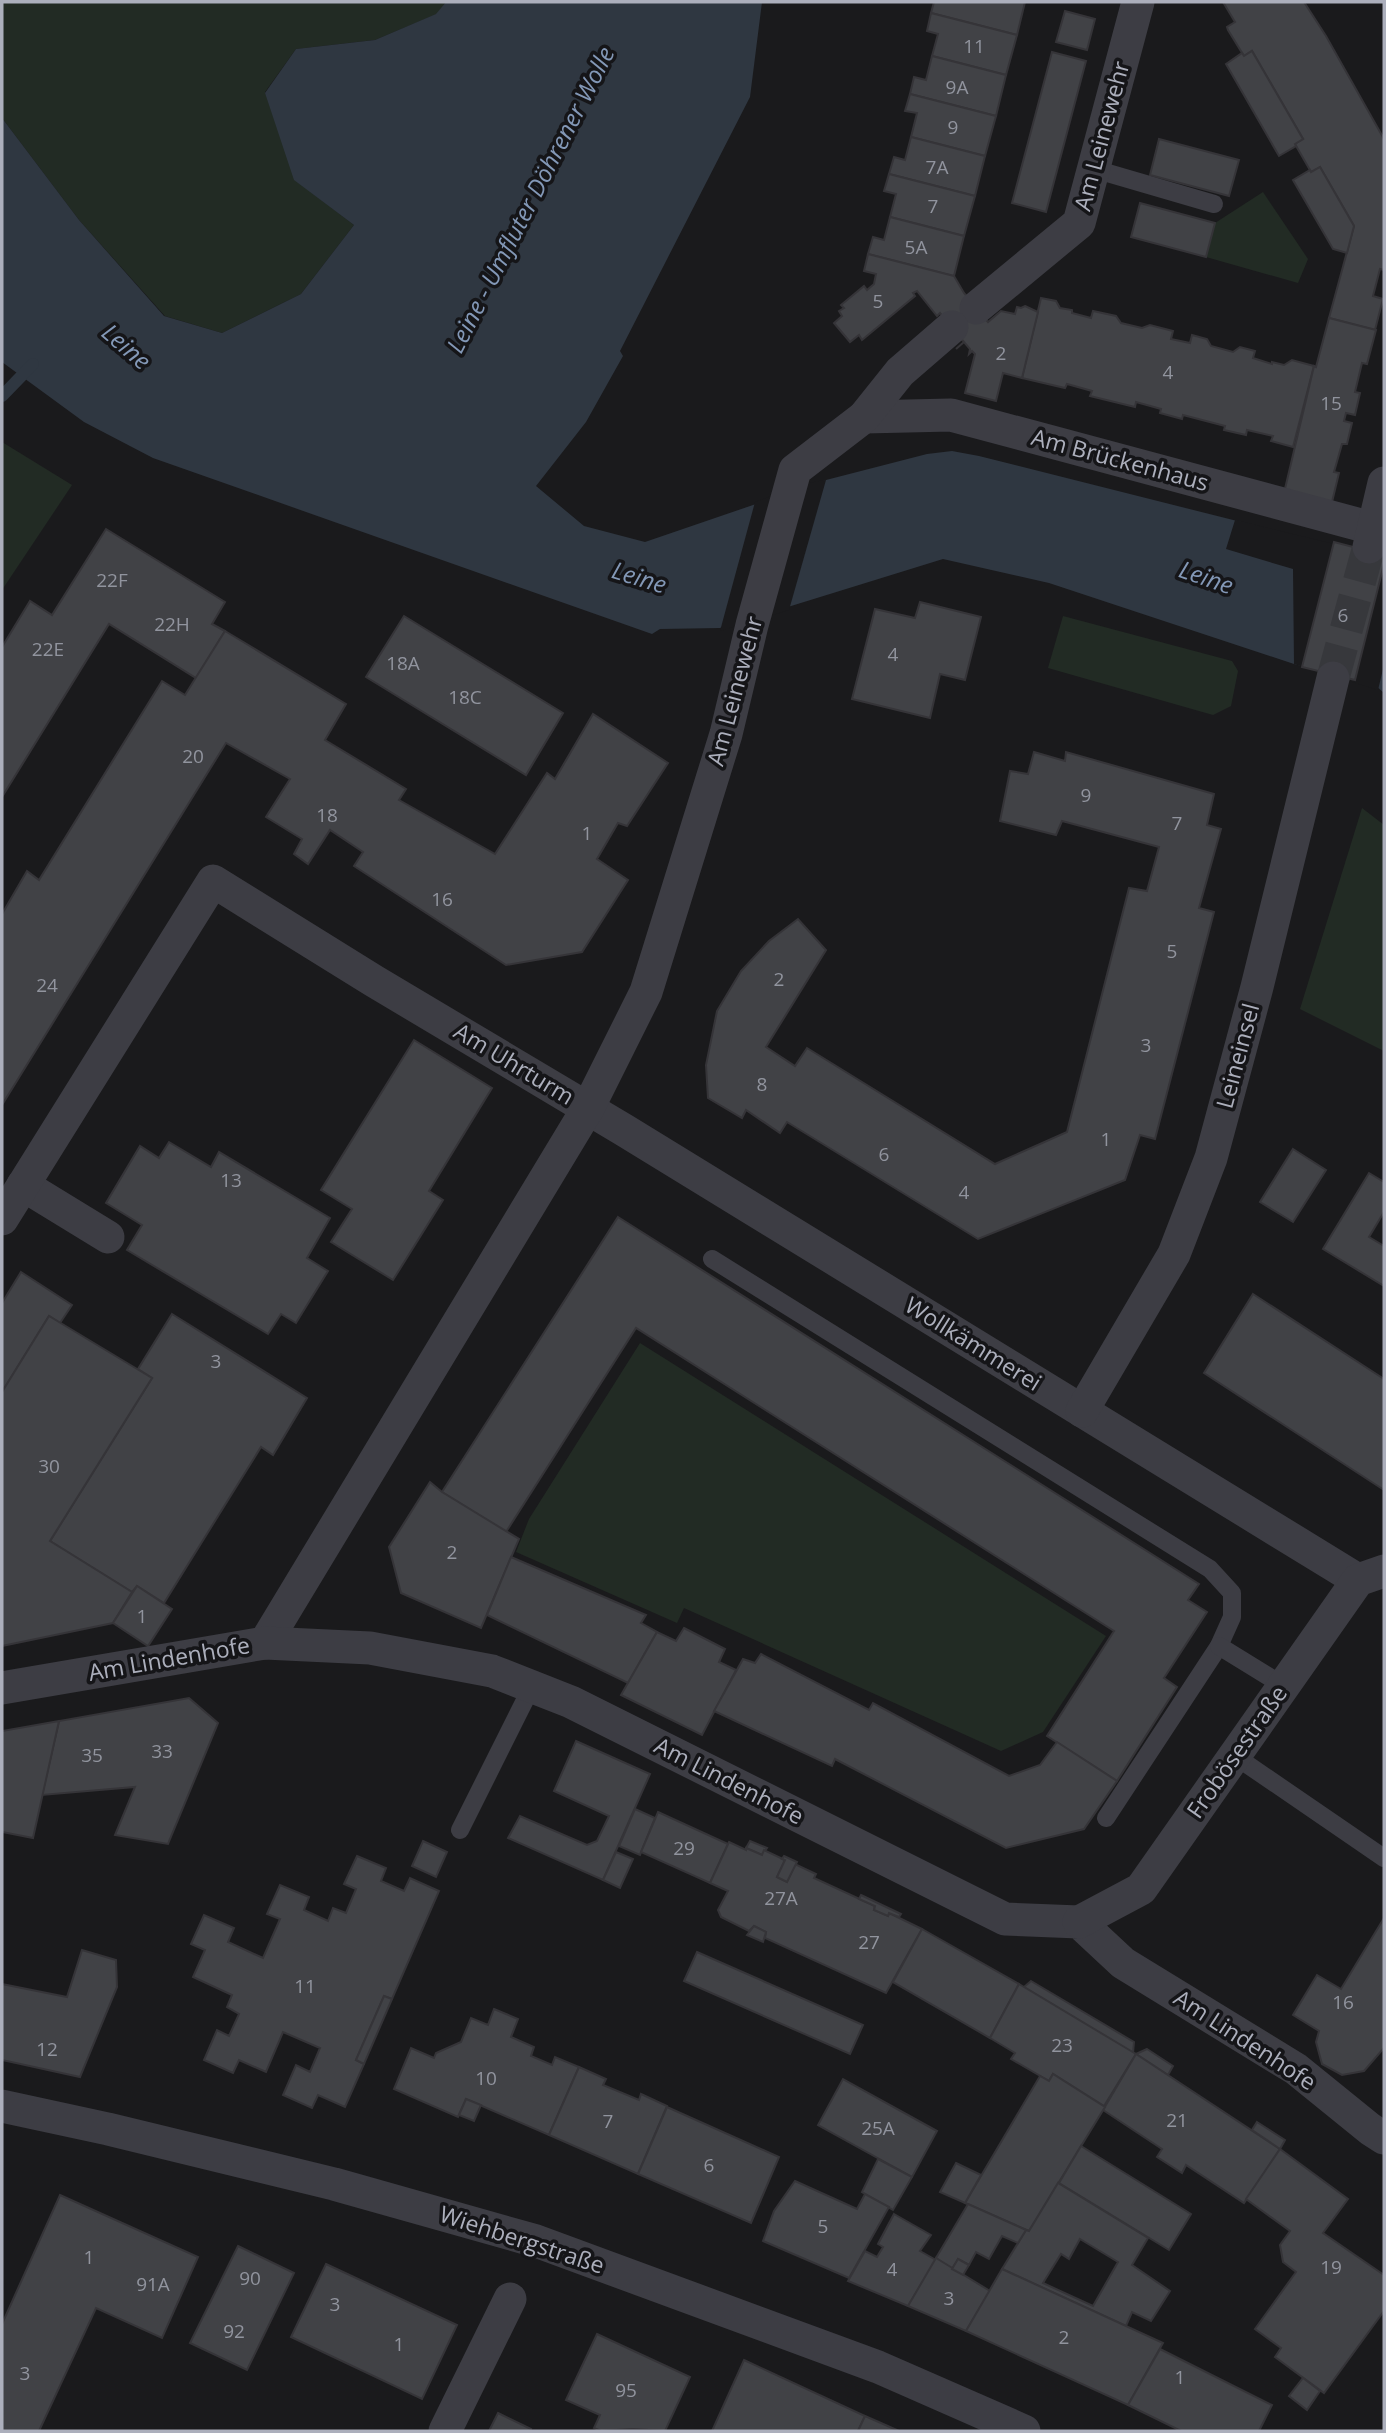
<svg xmlns="http://www.w3.org/2000/svg" width="1386" height="2433" viewBox="0 0 1386 2433" font-family="'Open Sans',sans-serif">
  <style>
    .green { fill: #222b24 }
    .water { fill: #2f3741 }
    .pier { fill: #1a1a1c }
    .lines { fill: none; stroke-linecap: round; stroke-linejoin: round }
    .stream { stroke: #2f3741; stroke-width: 12 }
    .building { fill: #414246; stroke: #353438; stroke-width: 2; fill-rule: evenodd }
    .street-tunnel { stroke: #37383c; stroke-width: 33; stroke-dasharray: 33 17; stroke-linecap: butt }
    .lane { stroke: #3d3d44; stroke-width: 18 }
    .street { stroke: #3d3d44; stroke-width: 33 }
    .labels { text-anchor: middle; stroke-width: 7; stroke-linejoin: round; paint-order: stroke }
    .number-label { font-size: 19px; fill: #91949e }
    .street-label { font-size: 23px; fill: #acafbc; stroke: #151518 }
    .water-label { font-size: 24px; font-style: italic; fill: #8398b7; stroke: #151518 }
  </style>
  <rect width="100%" height="100%" fill="#1a1a1c"/>
  <g class="green">
    <path d="M2 2H446L437 14 375 40 296 49 265 92 295 180 354 225 301 294 222 333 165 316 79 220 2 118Z"/>
    <path d="M1263 192 1308 259 1298 283 1206 257 1215 223Z"/>
    <path d="M2 442 72 485 2 590Z"/>
    <path d="M1063 616 1232 661 1238 671 1231 706 1213 715 1048 668Z"/>
    <path d="M1362 808 1384 825V1051L1300 1009Z"/>
    <path d="M640 1343 1106 1636 1043 1732 1001 1751 684 1608 677 1623 516 1552 529 1519Z"/>
  </g>
  <path class="water" d="M446 2H762L750 97 620 351 623 356 586 422 536 486 584 526 645 542 826 480 927 454 952 451 979 456 1384 558V693L1375 685 1294 664 1049 583 943 559 720 628 660 629 652 634 153 458 84 422 2 362V118L79 220 164 316 222 333 301 294 354 225 294 180 265 93 296 49 375 40 436 14Z"/>
  <g class="pier">
    <path d="M826 480 789 610 720 631 755 502 807 483Z"/>
    <path d="M1235 520 1384 556V665L1378 690 1294 664 1293 569 1226 549Z"/>
  </g>
  <g class="lines">
    <path class="stream" d="M2 396 33 364"/>
  </g>
  <g class="building">
    <path d="M934 2H1025L1017 35 931 13Z"/>
    <path d="M1223 2H1304L1326 36 1384 139V270L1380 269 1373 296 1383 299 1375 330 1329 318 1354 226 1320 167 1311 172 1295 144 1303 139 1252 51 1244 56 1228 30 1227 27 1235 22Z"/>
    <path d="M1065 11 1095 19 1087 50 1056 42Z"/>
    <path d="M931 13 1017 35 1006 75 932 56 938 34 927 31Z"/>
    <path d="M1252 51 1303 139 1295 144 1296 146 1279 156 1226 64 1242 53 1244 56Z"/>
    <path d="M1052 52 1086 61 1046 212 1012 203Z"/>
    <path d="M932 56 1006 75 996 116 910 94 914 77 926 80Z"/>
    <path d="M910 94 996 116 985 156 911 137 917 113 905 111Z"/>
    <path d="M911 137 985 156 975 196 889 174 894 157 905 160Z"/>
    <path d="M1159 139 1239 160 1229 196 1150 175Z"/>
    <path d="M1320 167 1354 226 1347 253 1333 249 1293 180 1310 170 1311 172Z"/>
    <path d="M889 174 975 196 964 236 890 217 896 194 884 191Z"/>
    <path d="M1140 203 1215 223 1206 257 1131 237Z"/>
    <path d="M890 217 964 236 954 276 868 254 873 237 884 240Z"/>
    <path d="M868 254 954 276 964 293 977 309 953 329 940 313 937 316 917 291 913 293 915 296 862 340 859 335 850 342 834 323 842 316 839 311 844 308 841 305 864 286 867 290 874 284 876 274 864 271Z"/>
    <path d="M1041 298 1056 301 1060 308 1072 310V313L1091 318 1093 311 1116 316 1121 323 1142 328 1150 325 1173 331 1171 339 1190 343 1192 335 1207 339 1211 346 1233 352 1240 347 1255 351 1253 358 1272 364V362L1284 365 1292 360 1314 366 1293 447 1271 441 1273 436 1247 430 1246 435 1224 430 1225 426 1183 415 1182 419 1160 413 1161 409 1136 402 1135 407 1090 396 1092 391 1067 384 1065 388 1022 378Z"/>
    <path d="M1025 306 1038 312 1022 378 1003 373 996 401 965 393 975 354 972 351 969 354 970 349 964 342 956 349 964 342 953 329 977 309 988 322 1001 311 1015 314 1017 307 1021 308Z"/>
    <path d="M1329 318 1376 330 1367 364 1362 363 1355 392 1360 393 1355 415 1346 413 1344 421 1352 423 1347 444H1342L1334 472 1339 473 1332 502 1284 493 1314 366 1316 367Z"/>
    <path d="M106 529 225 602 212 624 225 631 196 678 109 624 2 797V647L30 601 52 615Z"/>
    <path d="M1334 542 1384 555V564L1355 680 1302 667Z"/>
    <path d="M920 602 981 617 965 680 940 674 930 718 852 699 875 609 915 618Z"/>
    <path d="M404 616 563 713 526 775 366 677Z"/>
    <path d="M225 631 346 704 325 740 406 789 399 800 495 854 547 773 555 779 593 714 668 763 627 826 618 823 597 859 628 880 582 952 506 965 354 866 363 852 330 830 308 864 294 854 302 839 266 817 290 779 226 743 2 1105V914L27 871 39 880 162 681 185 695Z"/>
    <path d="M1034 752 1065 761 1066 752 1214 794 1207 825 1221 829 1199 908 1214 912 1155 1139 1140 1135 1125 1180 978 1239 787 1122 780 1133 746 1110 742 1118 708 1098 706 1065 717 1011 741 971 769 941 798 919 826 950 766 1047 795 1066 807 1048 995 1164 1067 1132 1129 888 1147 891 1159 847 1062 821 1056 835 1000 821 1010 771 1028 774Z"/>
    <path d="M414 1040 492 1088 429 1191 443 1200 393 1280 331 1242 352 1209 321 1190Z"/>
    <path d="M169 1142 211 1167 219 1152 330 1218 307 1258 328 1271 296 1323 281 1314 268 1334 127 1250 142 1225 106 1203 140 1146 159 1158Z"/>
    <path d="M1293 1149 1326 1170 1293 1222 1260 1202Z"/>
    <path d="M1369 1173 1384 1182V1212L1369 1237 1384 1246V1286L1323 1249Z"/>
    <path d="M618 1217 1199 1584 1188 1600 1207 1612 1164 1678 1177 1687 1117 1781 1047 1736 1114 1631 636 1328 506 1532 442 1492Z"/>
    <path d="M21 1272 72 1305 60 1323 49 1316 2 1392V1303Z"/>
    <path d="M1253 1294 1384 1379V1490L1204 1373Z"/>
    <path d="M172 1314 307 1398 273 1455 261 1447 164 1603 137 1586 132 1592 50 1541 152 1378 138 1369Z"/>
    <path d="M49 1316 152 1378 50 1541 132 1592 113 1623 2 1646V1392Z"/>
    <path d="M430 1482 442 1492 519 1539 481 1628 401 1593 389 1547Z"/>
    <path d="M511 1557 646 1615 641 1623 657 1632 628 1683 487 1615Z"/>
    <path d="M137 1586 172 1609 148 1646 113 1623Z"/>
    <path d="M684 1628 725 1649 719 1662 736 1670 702 1735 621 1695 657 1632 676 1641Z"/>
    <path d="M761 1654 869 1710 873 1703 1009 1776 1040 1765 1057 1742 1117 1781 1084 1829 1006 1848 835 1759 832 1766 714 1711 743 1659 755 1663Z"/>
    <path d="M189 1698 218 1723 168 1844 115 1835 135 1787 42 1795 59 1721Z"/>
    <path d="M59 1721 33 1838 2 1832V1731Z"/>
    <path d="M576 1741 650 1774 603 1880 508 1838 520 1816 587 1845 597 1841 609 1816 554 1791Z"/>
    <path d="M635 1809 655 1818 640 1855 619 1846Z"/>
    <path d="M658 1812 728 1844 710 1883 641 1852Z"/>
    <path d="M423 1841 447 1852 436 1877 412 1866Z"/>
    <path d="M750 1841 767 1848 762 1855 746 1848Z"/>
    <path d="M729 1842 746 1850V1848L762 1855 764 1850 785 1860 777 1877 787 1882 795 1864 816 1874 814 1878 875 1906 874 1910 888 1916 889 1913 922 1929 886 1993 765 1938 766 1932 754 1926 749 1931 721 1917 718 1910 728 1891 710 1883Z"/>
    <path d="M616 1852 633 1859 620 1888 603 1880Z"/>
    <path d="M357 1856 386 1868 381 1881 404 1891 410 1878 439 1891 392 1999 384 1996 356 2060 364 2064 345 2107 318 2095 312 2108 283 2095 296 2065 310 2072 320 2048 283 2032 266 2072 239 2060 233 2073 204 2060 217 2030 229 2036 239 2014 227 2007 232 1995 193 1977 205 1950 191 1944 204 1915 234 1928 228 1942 263 1958 280 1919 267 1914 280 1885 309 1897 304 1910 328 1921 333 1908 346 1913 356 1889 344 1884Z"/>
    <path d="M784 1856 797 1862 787 1882 777 1877 785 1860 782 1859Z"/>
    <path d="M861 1895 901 1914 899 1917 889 1913 888 1916 874 1910 875 1906 859 1899Z"/>
    <path d="M1384 1918V2048L1364 2071 1342 2075 1322 2064 1316 2042 1319 2031 1293 2015 1317 1975 1341 1989Z"/>
    <path d="M754 1926 766 1932 763 1942 747 1935Z"/>
    <path d="M922 1929 1019 1984 990 2038 893 1982Z"/>
    <path d="M82 1950 116 1960 117 1987 80 2077 2 2060V1984L67 1997Z"/>
    <path d="M697 1952 863 2025 850 2054 684 1981Z"/>
    <path d="M1031 1981 1134 2042 1133 2053 1024 1987Z"/>
    <path d="M1019 1984 1136 2054 1104 2106 1053 2074 1049 2081 1011 2059 1015 2053 990 2038Z"/>
    <path d="M384 1996 392 1999 364 2064 356 2060Z"/>
    <path d="M494 2009 518 2019 511 2037 534 2047 531 2056 552 2065 555 2057 579 2067 549 2135 466 2099 458 2117 394 2089 411 2048 434 2058 436 2053 461 2042 471 2018 488 2025Z"/>
    <path d="M1147 2049 1173 2066 1168 2075 1136 2054Z"/>
    <path d="M1136 2054 1280 2149 1244 2203 1186 2165 1182 2173 1157 2157 1162 2149 1103 2110Z"/>
    <path d="M579 2067 606 2079 603 2085 639 2100 641 2094 667 2106 638 2174 549 2135Z"/>
    <path d="M1053 2074 1105 2107 1029 2231 965 2203 1040 2076 1049 2081Z"/>
    <path d="M843 2079 937 2131 912 2177 818 2125Z"/>
    <path d="M466 2099 481 2105 474 2121 459 2115Z"/>
    <path d="M667 2107 779 2157 751 2223 638 2174Z"/>
    <path d="M1257 2122 1285 2140 1280 2149 1252 2130Z"/>
    <path d="M1081 2146 1191 2214 1169 2250 1059 2183Z"/>
    <path d="M1280 2149 1348 2199 1323 2233 1384 2275V2311L1324 2393 1275 2357 1281 2348 1255 2329 1296 2272 1283 2262 1280 2245 1290 2231 1246 2199Z"/>
    <path d="M878 2159 912 2177 893 2210 862 2192Z"/>
    <path d="M956 2163 981 2175 965 2203 940 2192Z"/>
    <path d="M795 2181 857 2209 865 2194 889 2207 849 2278 763 2241 774 2211Z"/>
    <path d="M1058 2183 1148 2238 1132 2265 1170 2291 1151 2321 1132 2312 1126 2326 1002 2269 1026 2230 1029 2231ZM1080 2239 1118 2262 1093 2306 1043 2283 1061 2254 1069 2259Z"/>
    <path d="M60 2195 198 2257 162 2338 96 2308 39 2431H2V2324Z"/>
    <path d="M968 2204 1026 2230 1018 2243 1002 2236 989 2259 976 2252 969 2265 958 2259 952 2269 936 2258Z"/>
    <path d="M894 2214 931 2235 920 2251 936 2260 908 2306 848 2281 865 2251 877 2257 883 2247 878 2244Z"/>
    <path d="M238 2246 294 2273 247 2370 190 2343Z"/>
    <path d="M936 2258 990 2291 966 2331 908 2306Z"/>
    <path d="M958 2259 969 2265 963 2275 952 2269Z"/>
    <path d="M326 2264 457 2325 422 2399 291 2337Z"/>
    <path d="M1002 2269 1163 2343 1128 2405 966 2331Z"/>
    <path d="M597 2334 690 2377 665 2431 632 2429 601 2431 594 2428 600 2415 566 2400Z"/>
    <path d="M1160 2349 1272 2405 1259 2431H1181L1128 2405Z"/>
    <path d="M744 2360 865 2416 858 2431H712Z"/>
    <path d="M1303 2378 1320 2391 1307 2410 1289 2396Z"/>
    <path d="M498 2413 531 2429 530 2431H489Z"/>
    <path d="M865 2416 881 2423 899 2431H858Z"/>
  </g>
  <g class="lines">
    <path class="street-tunnel" d="M1333 678 1368 550"/>
    <g class="lane">
      <path d="M1094 169 1214 204"/>
      <path d="M712 1259 1210 1569 1232 1593V1617L1219 1646 1106 1818"/>
      <path d="M1219 1646 1284 1686"/>
      <path d="M1235 1756 1384 1858"/>
      <path d="M460 1830 532 1686"/>
    </g>
    <g class="street">
      <path d="M976 308 1079 223 1138 2"/>
      <path d="M864 417 951 415 1372 528"/>
      <path d="M1369 547 1384 483"/>
      <path d="M23 1185 108 1237"/>
      <path d="M2 1219 213 881 374 981 624 1130 1358 1580"/>
      <path d="M1082 1411 1174 1254 1211 1158 1257 987 1333 678"/>
      <path d="M265 1643 588 1108 646 992 726 734 752 625 795 470 864 417 900 372 952 327"/>
      <path d="M2 1688 265 1643 370 1648 492 1671 571 1702 1005 1919 1079 1922 1123 1963 1296 2069 1370 2129 1384 2138"/>
      <path d="M1079 1922 1141 1889 1358 1580 1384 1571"/>
      <path d="M2 2106 108 2129 334 2184 536 2241 878 2367 1024 2431"/>
      <path d="M445 2431 510 2299"/>
    </g>
  </g>
  <g class="labels">
    <g class="number-label">
      <text x="974" y="53">11</text>
      <text x="957" y="94">9A</text>
      <text x="953" y="134">9</text>
      <text x="937" y="174">7A</text>
      <text x="933" y="213">7</text>
      <text x="916" y="254">5A</text>
      <text x="878" y="308">5</text>
      <text x="1001" y="360">2</text>
      <text x="1168" y="379">4</text>
      <text x="1331" y="410">15</text>
      <text x="112" y="587">22F</text>
      <text x="1343" y="622">6</text>
      <text x="172" y="631">22H</text>
      <text x="48" y="656">22E</text>
      <text x="893" y="661">4</text>
      <text x="403" y="670">18A</text>
      <text x="465" y="704">18C</text>
      <text x="193" y="763">20</text>
      <text x="1086" y="802">9</text>
      <text x="327" y="822">18</text>
      <text x="1177" y="830">7</text>
      <text x="587" y="840">1</text>
      <text x="442" y="906">16</text>
      <text x="1172" y="958">5</text>
      <text x="779" y="986">2</text>
      <text x="47" y="992">24</text>
      <text x="1146" y="1052">3</text>
      <text x="762" y="1091">8</text>
      <text x="1106" y="1146">1</text>
      <text x="884" y="1161">6</text>
      <text x="231" y="1187">13</text>
      <text x="964" y="1199">4</text>
      <text x="216" y="1368">3</text>
      <text x="49" y="1473">30</text>
      <text x="452" y="1559">2</text>
      <text x="142" y="1623">1</text>
      <text x="162" y="1758">33</text>
      <text x="92" y="1762">35</text>
      <text x="684" y="1855">29</text>
      <text x="781" y="1905">27A</text>
      <text x="869" y="1949">27</text>
      <text x="305" y="1993">11</text>
      <text x="1343" y="2009">16</text>
      <text x="1062" y="2052">23</text>
      <text x="47" y="2056">12</text>
      <text x="486" y="2085">10</text>
      <text x="1177" y="2127">21</text>
      <text x="608" y="2128">7</text>
      <text x="878" y="2135">25A</text>
      <text x="709" y="2172">6</text>
      <text x="823" y="2233">5</text>
      <text x="89" y="2264">1</text>
      <text x="1331" y="2274">19</text>
      <text x="892" y="2276">4</text>
      <text x="250" y="2285">90</text>
      <text x="153" y="2291">91A</text>
      <text x="949" y="2305">3</text>
      <text x="335" y="2311">3</text>
      <text x="234" y="2338">92</text>
      <text x="1064" y="2344">2</text>
      <text x="399" y="2351">1</text>
      <text x="25" y="2380">3</text>
      <text x="1180" y="2384">1</text>
      <text x="626" y="2397">95</text>
    </g>
    <g class="street-label">
      <text transform="translate(1102 136) rotate(-75)" y="8">Am Leinewehr</text>
      <text transform="translate(1120 460) rotate(15)" y="8">Am Brückenhaus</text>
      <text transform="translate(735 691) rotate(-75)" y="8">Am Leinewehr</text>
      <text transform="translate(1238 1056) rotate(-75)" y="8">Leineinsel</text>
      <text transform="translate(514 1064) rotate(31)" y="8">Am Uhrturm</text>
      <text transform="translate(973 1344) rotate(32)" y="8">Wollkämmerei</text>
      <text transform="translate(169 1659) rotate(-10)" y="8">Am Lindenhofe</text>
      <text transform="translate(1237 1752) rotate(-55)" y="8">Frobösestraße</text>
      <text transform="translate(729 1781) rotate(27)" y="8">Am Lindenhofe</text>
      <text transform="translate(1245 2040) rotate(33)" y="8">Am Lindenhofe</text>
      <text transform="translate(522 2240) rotate(18)" y="8">Wiehbergstraße</text>
    </g>
    <g class="water-label">
      <text transform="translate(531 200) rotate(-63)" y="8">Leine - Umfluter Döhrener Wolle</text>
      <text transform="translate(126 347) rotate(41)" y="8">Leine</text>
      <text transform="translate(639 578) rotate(17)" y="8">Leine</text>
      <text transform="translate(1206 578) rotate(19)" y="8">Leine</text>
    </g>
  </g>
  <rect width="1386" height="2433" fill="none" stroke="#acafbc" stroke-width="7"/>
</svg>
